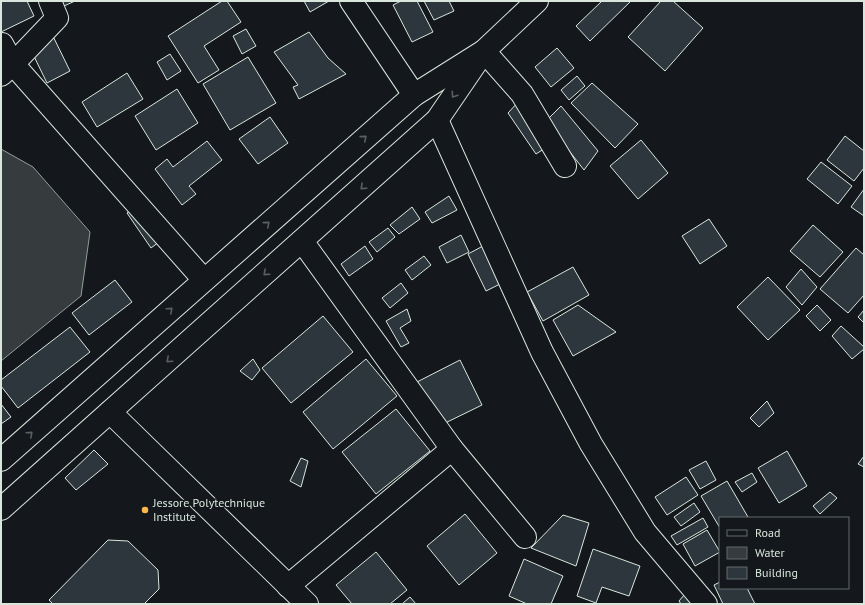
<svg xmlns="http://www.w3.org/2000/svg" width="865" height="605" viewBox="0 0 865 605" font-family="'PT Sans',sans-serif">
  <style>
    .water { fill: #363b3e; stroke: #939e99 }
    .building { fill: #2c363c; stroke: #d8e6dc }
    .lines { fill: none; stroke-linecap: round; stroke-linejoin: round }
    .minor-casing { stroke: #d8e6dc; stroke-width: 24 }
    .highway-casing { stroke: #d8e6dc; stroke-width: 24 }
    .minor { stroke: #14181c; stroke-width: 22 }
    .highway { stroke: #14181c; stroke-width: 22 }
    .oneway { stroke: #59605f }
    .poi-dot { fill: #ffb74d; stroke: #14181c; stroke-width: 1.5 }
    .labels { text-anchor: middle; stroke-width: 3; stroke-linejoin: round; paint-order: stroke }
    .poi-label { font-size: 12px; fill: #d8e6dc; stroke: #14181c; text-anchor: start }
  </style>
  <rect width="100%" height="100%" fill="#14181c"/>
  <path class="water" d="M1 149 33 167 90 232 81 296 1 361Z"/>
  <g class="building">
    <path d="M1 1H27L34 16 1 32Z"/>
    <path d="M62 1H75L64 6Z"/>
    <path d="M222 1H227L241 22 204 46 219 70 198 83 168 36Z"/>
    <path d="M304 1H329L310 12Z"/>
    <path d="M401 1H417L433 32 412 42 393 5Z"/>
    <path d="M424 1H449L454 11 434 20Z"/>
    <path d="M602 1H631L590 41 576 26Z"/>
    <path d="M661 1H673L703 28 665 71 628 37Z"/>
    <path d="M49 28 70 71 47 83 26 40Z"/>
    <path d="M246 29 256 46 242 54 233 36Z"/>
    <path d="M309 32 328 58 346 74 299 99 293 87 298 85 274 52Z"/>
    <path d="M557 48 574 68 551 87 535 67Z"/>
    <path d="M170 54 181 71 167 80 157 62Z"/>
    <path d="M248 57 276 103 230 130 203 84Z"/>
    <path d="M127 73 143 99 97 127 82 102Z"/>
    <path d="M577 76 585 86 569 100 561 90Z"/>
    <path d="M592 83 638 124 615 148 571 103Z"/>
    <path d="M177 89 198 123 156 150 135 116Z"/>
    <path d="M520 100 550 145 536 154 508 113Z"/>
    <path d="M561 106 598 151 584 170 546 121Z"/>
    <path d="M270 117 288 143 258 164 239 139Z"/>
    <path d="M845 136 864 151V168L854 181 827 160Z"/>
    <path d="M641 140 668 173 638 199 610 166Z"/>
    <path d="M207 141 222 160 189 186 196 194 182 205 155 169 167 159 173 167Z"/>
    <path d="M821 162 852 186 838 204 807 179Z"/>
    <path d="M864 189V216L851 207Z"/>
    <path d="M449 196 457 210 432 223 425 212Z"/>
    <path d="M146 199 171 233 151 248 127 213Z"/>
    <path d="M412 207 420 219 399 234 390 225Z"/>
    <path d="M709 219 727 246 700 264 682 236Z"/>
    <path d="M813 225 843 252 820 277 790 251Z"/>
    <path d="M388 228 395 237 377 252 369 242Z"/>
    <path d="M461 235 469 252 447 263 439 247Z"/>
    <path d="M365 246 373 259 349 276 341 264Z"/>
    <path d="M483 246 502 283 486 291 468 254Z"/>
    <path d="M856 248 864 255V295L848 313 820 289Z"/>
    <path d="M424 256 431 265 412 280 405 270Z"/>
    <path d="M573 267 589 295 543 321 527 292Z"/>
    <path d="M801 269 817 287 802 305 786 287Z"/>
    <path d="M768 277 800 310 768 340 737 307Z"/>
    <path d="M115 280 132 302 89 335 72 313Z"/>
    <path d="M401 283 408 293 390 308 382 298Z"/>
    <path d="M578 305 616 332 573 356 553 320Z"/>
    <path d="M817 305 831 320 820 331 806 316Z"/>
    <path d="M407 309 411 321 400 328 409 343 401 347 386 321Z"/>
    <path d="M864 310V323L858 317Z"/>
    <path d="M323 316 353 352 291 403 262 368Z"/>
    <path d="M841 326 864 347V349L852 359 832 336Z"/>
    <path d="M70 327 90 352 18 408 1 386V380Z"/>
    <path d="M253 359 260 370 252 380 240 371Z"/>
    <path d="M366 359 397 396 333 449 303 412Z"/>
    <path d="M460 360 482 405 437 427 415 383Z"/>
    <path d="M767 401 774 413 759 427 750 418Z"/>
    <path d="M1 404 11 417 1 424Z"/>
    <path d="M396 409 430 451 376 494 342 452Z"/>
    <path d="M94 450 108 464 76 490 65 478Z"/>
    <path d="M787 451 807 486 779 503 758 468Z"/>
    <path d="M864 456V467L858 464Z"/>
    <path d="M301 458 308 461 301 487 290 481Z"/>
    <path d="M706 461 716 480 700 489 689 470Z"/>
    <path d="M752 473 757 482 742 492 735 482Z"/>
    <path d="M686 477 698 495 667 515 655 497Z"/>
    <path d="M727 481 748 517 747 518H720V528L701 496Z"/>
    <path d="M830 492 837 498 820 514 813 506Z"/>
    <path d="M694 503 700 512 681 526 674 517Z"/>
    <path d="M465 514 497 553 459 585 427 546Z"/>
    <path d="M563 515 589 523 576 566 531 548Z"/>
    <path d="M703 518 708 527 677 545 671 536Z"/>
    <path d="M707 530 720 552 695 566 683 544Z"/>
    <path d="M108 540 128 541 158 570 159 589 144 604H53L49 600Z"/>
    <path d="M593 549 640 566 629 596 602 587 596 603 577 596Z"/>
    <path d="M376 552 407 590 390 604H352L336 585Z"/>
    <path d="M524 559 563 576 551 604H527L509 596Z"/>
    <path d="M720 582V588H747L755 604H723L714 585Z"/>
    <path d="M690 588 699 604H681L679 601Z"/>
    <path d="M410 597 416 604H402Z"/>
  </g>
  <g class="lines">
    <defs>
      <g id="minor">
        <path d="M351 1 414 95"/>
        <path d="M1 45 2 44 13 64 204 280"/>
        <path d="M484 51 522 94 565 166"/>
        <path d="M1 75 13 64 57 18 50 1"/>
        <path d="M437 120 542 352 591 444 645 532 706 604"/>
        <path d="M110 412 307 604"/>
        <path d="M452 449 525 537"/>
        <path d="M288 586 452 449 302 241"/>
      </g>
      <g id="highway">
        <path d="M1 460 414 95 484 51 537 1"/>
        <path d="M1 509 437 120 480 57"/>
      </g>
    </defs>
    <use href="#minor" class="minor-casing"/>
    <use href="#highway" class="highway-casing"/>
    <use href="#minor" class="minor"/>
    <use href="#highway" class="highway"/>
  </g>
  <defs><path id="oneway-chevron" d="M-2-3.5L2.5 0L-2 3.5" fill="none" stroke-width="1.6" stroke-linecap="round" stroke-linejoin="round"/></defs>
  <g class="oneway">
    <use href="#oneway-chevron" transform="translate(454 95) rotate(124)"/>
    <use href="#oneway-chevron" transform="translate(364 138) rotate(-41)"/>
    <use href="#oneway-chevron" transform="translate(363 187) rotate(138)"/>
    <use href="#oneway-chevron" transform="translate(267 224) rotate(-41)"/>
    <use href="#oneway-chevron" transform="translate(266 273) rotate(138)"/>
    <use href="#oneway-chevron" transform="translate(170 310) rotate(-42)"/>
    <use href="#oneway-chevron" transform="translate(169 360) rotate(138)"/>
    <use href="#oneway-chevron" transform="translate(30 434) rotate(-42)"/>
  </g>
  <circle class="poi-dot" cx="145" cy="510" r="4"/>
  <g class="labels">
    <g class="poi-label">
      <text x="153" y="507">Jessore Polytechnique<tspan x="153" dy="14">Institute</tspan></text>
    </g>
  </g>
  <rect width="865" height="605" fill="none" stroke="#d8e6dc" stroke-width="4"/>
  <rect x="719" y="517" width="130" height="72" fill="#14181c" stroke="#626a69"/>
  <rect x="727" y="530" width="20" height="6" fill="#14181c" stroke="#626a69"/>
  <text x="755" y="537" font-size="12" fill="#d8e6dc">Road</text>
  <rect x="727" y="547" width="20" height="12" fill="#363b3e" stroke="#626a69"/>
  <text x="755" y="557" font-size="12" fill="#d8e6dc">Water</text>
  <rect x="727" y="567" width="20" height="12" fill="#2c363c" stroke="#626a69"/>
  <text x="755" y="577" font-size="12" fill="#d8e6dc">Building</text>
</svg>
